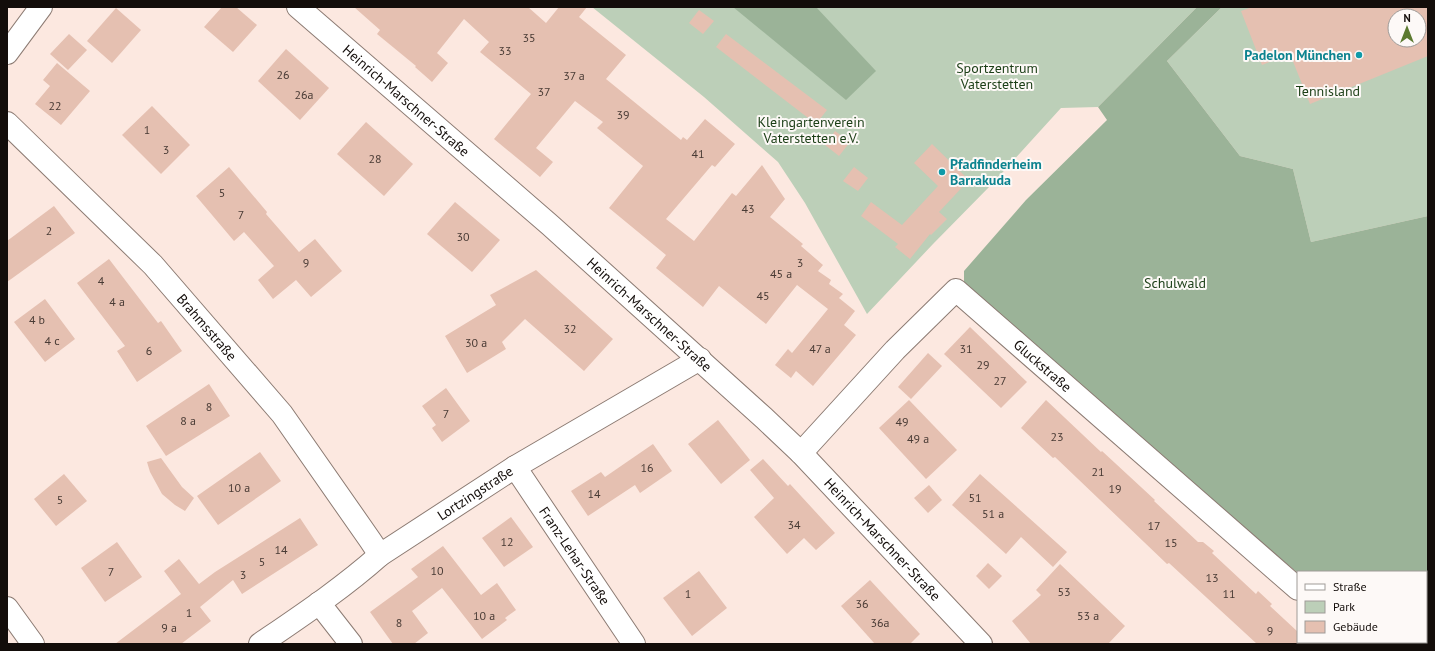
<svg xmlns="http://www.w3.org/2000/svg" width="1435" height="651" viewBox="0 0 1435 651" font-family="'PT Sans',sans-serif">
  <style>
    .green { fill: #bccfb8; fill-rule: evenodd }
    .forest { fill: #9bb398 }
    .building { fill: #e5c0b1; fill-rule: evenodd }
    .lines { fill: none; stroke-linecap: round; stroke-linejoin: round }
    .minor-casing { stroke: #8c7b73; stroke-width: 24 }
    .tertiary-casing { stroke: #8c7b73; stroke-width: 24 }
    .minor { stroke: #fff; stroke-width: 22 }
    .tertiary { stroke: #fff; stroke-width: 22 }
    .culture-dot { fill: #0f9aa8; stroke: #fdf9f7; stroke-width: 1.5 }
    .labels { text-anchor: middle; stroke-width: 4; stroke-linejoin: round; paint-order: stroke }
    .number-label { font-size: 12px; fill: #483a34 }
    .culture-label { font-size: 14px; font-weight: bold; fill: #0d838f; stroke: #fdf9f7; text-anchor: end }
    .park-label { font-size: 14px; fill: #1b3e16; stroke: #fdf9f7 }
    .street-label { font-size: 14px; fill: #130d0a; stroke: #fdf9f7 }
  </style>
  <rect width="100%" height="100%" fill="#fce8e0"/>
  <g class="green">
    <path d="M592 7H1197L1098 107 1061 108 992 184 933 244 867 314 805 203 778 162 704 97Z"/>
    <path d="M1222 7H1428V216L1311 242 1293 169 1240 156 1167 61ZM1395 16H1419V40H1395Z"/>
  </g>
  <g class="forest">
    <path d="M733 7H816L876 71 846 100Z"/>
    <path d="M1197 7H1222L1167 61 1240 156 1293 169 1311 242 1428 216V644H1376L1373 642H1426V572H1298V573L1184 479 964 287V271L1026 200 1107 120 1098 107Z"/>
  </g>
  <g class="building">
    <path d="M222 7H236L257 25 233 52 204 27Z"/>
    <path d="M354 7H528L546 23 559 7H587L579 17 626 55 606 79 681 140 683 137 687 140 705 119 735 144 715 167 712 165 666 219 694 241 732 193 736 196 762 165 785 199 770 217 803 244 801 246 823 265 818 271 831 280 829 284 843 294 839 298 855 311 844 325 856 335 813 386 796 371 791 378 775 365 788 349 792 353 828 309 797 285 766 324 719 286 703 307 656 268 666 255 609 208 643 166 597 128 603 122 575 101 536 148 553 162 540 177 494 139 531 94 480 52 489 42 464 19 437 53 448 63 432 82 415 67 416 66 377 34 380 30Z"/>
    <path d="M1252 7H1428V56L1310 104 1290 54 1262 65 1241 11ZM1395 16H1419V40H1395Z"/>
    <path d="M116 8 141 30 112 63 87 41Z"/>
    <path d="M699 10 714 21 703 34 689 23Z"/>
    <path d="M69 34 87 50 68 70 50 54Z"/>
    <path d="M726 34 827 110 816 124 716 47Z"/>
    <path d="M286 49 329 88 300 120 258 81Z"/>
    <path d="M57 63 90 91 61 125 35 104 50 86 43 80Z"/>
    <path d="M152 106 190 145 161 174 122 135Z"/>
    <path d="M366 122 413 164 384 196 337 154Z"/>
    <path d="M835 131 850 142 839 156 825 145Z"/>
    <path d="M932 144 969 180 939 212 947 219 931 235 930 234 910 259 895 247 898 244 861 216 871 202 902 225 938 186 914 163Z"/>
    <path d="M229 167 267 212 266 214 299 252 315 239 342 271 311 297 296 280 273 299 258 280 274 266 244 232 234 241 196 196Z"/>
    <path d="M854 167 868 178 858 191 843 181Z"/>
    <path d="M455 202 500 240 472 272 427 234Z"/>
    <path d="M54 206 75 233 7 282V241Z"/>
    <path d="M109 259 158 323 161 321 182 351 137 382 117 351 125 346 77 283Z"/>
    <path d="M536 270 613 339 584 371 525 319 502 342 506 349 467 373 445 336 496 305 490 295Z"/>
    <path d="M45 299 75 339 45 362 14 322Z"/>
    <path d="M970 327 1027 382 1001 408 944 354Z"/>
    <path d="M928 353 942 366 911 399 898 387Z"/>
    <path d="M209 384 230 416 166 456 146 426Z"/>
    <path d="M446 388 470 421 442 442 432 428 436 425 422 406Z"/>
    <path d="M909 400 957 450 926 479 879 428Z"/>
    <path d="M1046 400 1101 452 1102 451 1155 500 1154 501 1198 542H1203L1214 551 1212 553 1256 594 1258 591 1272 604 1270 606 1298 632V644H1257L1169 563 1167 564 1055 457 1053 458 1021 428Z"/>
    <path d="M718 420 750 460 721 484 688 444Z"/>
    <path d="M653 444 672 471 640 493 635 485 588 516 571 491 601 472 605 477Z"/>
    <path d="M260 452 281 481 218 525 197 496Z"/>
    <path d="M161 458 182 487 194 498 185 511 175 505 162 494 150 472 147 462Z"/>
    <path d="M763 459 788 486 790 484 835 533 816 550 804 538 787 554 754 517 774 498 750 470Z"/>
    <path d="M64 474 87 501 56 526 34 499Z"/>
    <path d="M980 474 1067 552 1053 567 1021 537 1006 554 952 505Z"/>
    <path d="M929 485 942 500 928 513 914 498Z"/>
    <path d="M511 517 533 547 504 567 482 538Z"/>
    <path d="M300 518 318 545 242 594 233 580 200 607 211 621 181 644H115L181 594 164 571 179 559 199 584 215 572Z"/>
    <path d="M117 542 142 577 105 602 81 568Z"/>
    <path d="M443 546 481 595 497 583 516 610 505 618 507 620 482 639 442 588 412 611 428 633 414 644H393L370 612 418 577 411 569Z"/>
    <path d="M988 563 1002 576 989 589 976 576Z"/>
    <path d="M1060 564 1125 626 1108 644H1031L1012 621 1041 595 1036 590Z"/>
    <path d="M699 571 727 608 692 636 663 598Z"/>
    <path d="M870 580 920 634 910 644H875L841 606Z"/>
  </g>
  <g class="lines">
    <defs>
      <g id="minor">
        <path id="s1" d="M298 7 550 225 764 418 801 453 981 644"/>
        <path id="s2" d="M7 123 153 265 282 414 370 540 380 555"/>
        <path id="s3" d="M801 453 895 350 956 290 1298 589"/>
        <path id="s4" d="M515 467 634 644"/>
        <path d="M319 603 351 644"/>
        <path d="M7 608 33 644"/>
        <path d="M1355 642 1358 644"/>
        <path id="s5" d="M260 644C301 616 343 588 380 555L515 467 700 359"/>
      </g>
      <path id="tertiary" d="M7 53 41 7"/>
    </defs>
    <use href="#minor" class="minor-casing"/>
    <use href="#tertiary" class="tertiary-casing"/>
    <use href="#minor" class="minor"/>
    <use href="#tertiary" class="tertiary"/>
  </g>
  <g class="culture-dot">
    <circle cx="1359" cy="55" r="4"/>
    <circle cx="942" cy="172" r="4"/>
  </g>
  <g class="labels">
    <g class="number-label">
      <text x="529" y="42">35</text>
      <text x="505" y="55">33</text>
      <text x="283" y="79">26</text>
      <text x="574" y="80">37 a</text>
      <text x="544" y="96">37</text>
      <text x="304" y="99">26a</text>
      <text x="55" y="110">22</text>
      <text x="623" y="119">39</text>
      <text x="147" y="134">1</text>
      <text x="166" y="154">3</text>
      <text x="698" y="158">41</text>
      <text x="375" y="163">28</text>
      <text x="222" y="197">5</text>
      <text x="748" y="213">43</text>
      <text x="241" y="219">7</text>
      <text x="49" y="235">2</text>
      <text x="463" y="241">30</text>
      <text x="306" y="267">9</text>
      <text x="800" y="267">3</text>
      <text x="781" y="278">45 a</text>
      <text x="101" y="285">4</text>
      <text x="763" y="300">45</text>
      <text x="117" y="306">4 a</text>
      <text x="37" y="324">4 b</text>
      <text x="570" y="333">32</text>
      <text x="52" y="345">4 c</text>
      <text x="476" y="347">30 a</text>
      <text x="820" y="353">47 a</text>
      <text x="966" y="353">31</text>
      <text x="149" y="355">6</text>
      <text x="983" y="369">29</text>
      <text x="1000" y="385">27</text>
      <text x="209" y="411">8</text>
      <text x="446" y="418">7</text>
      <text x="188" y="425">8 a</text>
      <text x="902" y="426">49</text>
      <text x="1057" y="441">23</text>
      <text x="918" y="443">49 a</text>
      <text x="647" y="472">16</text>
      <text x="1098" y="476">21</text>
      <text x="239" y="492">10 a</text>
      <text x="1115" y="493">19</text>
      <text x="594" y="498">14</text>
      <text x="975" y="502">51</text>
      <text x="60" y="504">5</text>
      <text x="993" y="518">51 a</text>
      <text x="794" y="529">34</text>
      <text x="1154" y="530">17</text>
      <text x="507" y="546">12</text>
      <text x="1171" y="547">15</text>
      <text x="281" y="554">14</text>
      <text x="262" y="566">5</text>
      <text x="437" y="575">10</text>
      <text x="111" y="576">7</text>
      <text x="243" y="579">3</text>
      <text x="1212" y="582">13</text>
      <text x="1064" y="596">53</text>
      <text x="688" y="598">1</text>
      <text x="1229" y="598">11</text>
      <text x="862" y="608">36</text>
      <text x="189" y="617">1</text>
      <text x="484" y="620">10 a</text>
      <text x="1088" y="620">53 a</text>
      <text x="399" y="627">8</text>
      <text x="880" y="627">36a</text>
      <text x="169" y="632">9 a</text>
      <text x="1270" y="635">9</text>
    </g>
    <g class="culture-label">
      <text x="1351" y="60">Padelon München</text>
      <text x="950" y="169" text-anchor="start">Pfadfinderheim<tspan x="950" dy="16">Barrakuda</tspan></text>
    </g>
    <g class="park-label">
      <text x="997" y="73">Sportzentrum<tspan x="997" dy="16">Vaterstetten</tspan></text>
      <text x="1328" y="96">Tennisland</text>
      <text x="811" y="127">Kleingartenverein<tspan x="811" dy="16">Vaterstetten e.V.</tspan></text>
      <text x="1175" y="288">Schulwald</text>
    </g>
    <g class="street-label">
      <text dy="5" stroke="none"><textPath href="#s1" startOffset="143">Heinrich-Marschner-Straße</textPath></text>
      <text dy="5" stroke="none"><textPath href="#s1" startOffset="467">Heinrich-Marschner-Straße</textPath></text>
      <text dy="5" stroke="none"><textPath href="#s2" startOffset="286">Brahmsstraße</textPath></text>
      <text dy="5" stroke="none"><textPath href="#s3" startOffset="340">Gluckstraße</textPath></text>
      <text dy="5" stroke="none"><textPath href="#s5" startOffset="263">Lortzingstraße</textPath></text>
      <text dy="5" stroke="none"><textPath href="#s1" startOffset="791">Heinrich-Marschner-Straße</textPath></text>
      <text dy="5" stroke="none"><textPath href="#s4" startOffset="107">Franz-Lehar-Straße</textPath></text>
    </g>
  </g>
  <rect width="1435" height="651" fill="none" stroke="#130d0a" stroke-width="16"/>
  <rect x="1297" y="571" width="130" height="72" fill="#fdf9f7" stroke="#9f9b98"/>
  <rect x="1305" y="584" width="20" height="6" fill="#ffffff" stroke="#9f9b98"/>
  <text x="1333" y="591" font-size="12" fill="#130d0a">Straße</text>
  <rect x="1305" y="601" width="20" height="12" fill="#bccfb8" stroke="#9f9b98"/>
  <text x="1333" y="611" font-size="12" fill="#130d0a">Park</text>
  <rect x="1305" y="621" width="20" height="12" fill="#e5c0b1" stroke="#9f9b98"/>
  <text x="1333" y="631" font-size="12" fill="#130d0a">Gebäude</text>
  <g transform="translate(1407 28)"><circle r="19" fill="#fdf9f7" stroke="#9f9b98"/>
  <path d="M0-3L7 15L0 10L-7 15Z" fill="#5c7a30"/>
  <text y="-6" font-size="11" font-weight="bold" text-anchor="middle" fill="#130d0a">N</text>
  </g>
</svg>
